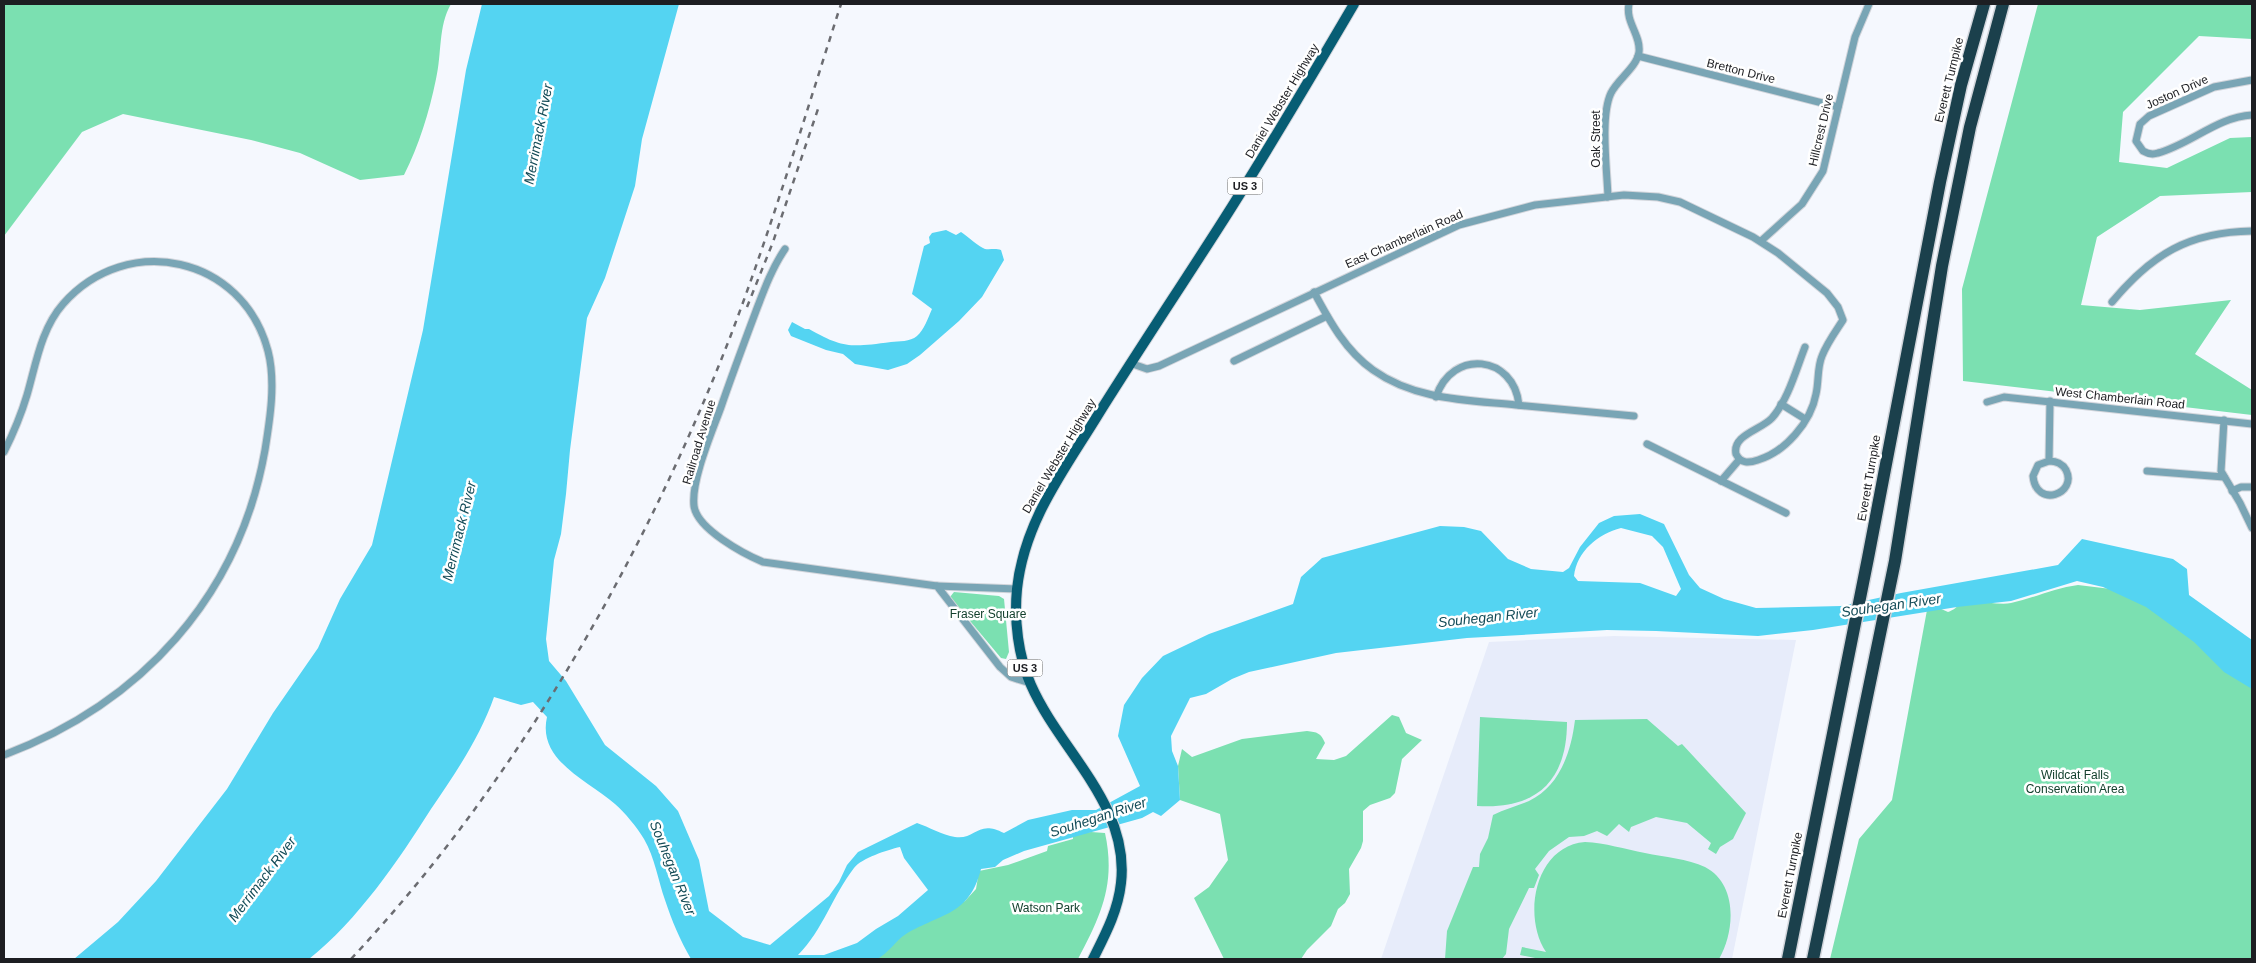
<svg xmlns="http://www.w3.org/2000/svg" width="2256" height="963" viewBox="0 0 2256 963" font-family="Arial,sans-serif">
  <style>
    .built { fill: #e7ecfa }
    .green { fill: #7be0b1 }
    .water { fill: #54d4f2; fill-rule: evenodd }
    .lines { fill: none; stroke-linecap: round; stroke-linejoin: round }
    .street-casing { stroke: #d2d5db; stroke-width: 9 }
    .primary-casing { stroke: #d2d5db; stroke-width: 12 }
    .highway-casing { stroke: #d2d5db; stroke-width: 15 }
    .street { stroke: #79a5b5; stroke-width: 7 }
    .primary { stroke: #075d74; stroke-width: 10 }
    .highway { stroke: #1b404c; stroke-width: 12 }
    .rail { stroke: #6b6c71; stroke-width: 2.5; stroke-dasharray: 6 6; stroke-linecap: butt }
    .labels { text-anchor: middle; stroke-width: 5; stroke-linejoin: round; paint-order: stroke }
    .shield { fill: #fff; stroke: #616264; stroke-width: 1 }
    .shield-label { font-size: 11px; font-weight: bold; fill: #1d1e22 }
    .street-label { font-size: 12px; fill: #1d1e22; stroke: #fff }
    .park-label { font-size: 12px; fill: #13402d; stroke: #fff }
    .water-label { font-size: 14px; font-style: italic; fill: #134b57; stroke: #fff }
  </style>
  <rect width="100%" height="100%" fill="#f5f8fe"/>
  <path class="built" d="M1614 636 1796 640 1732 959H1381L1489 642Z"/>
  <g class="green">
    <path d="M4 4H451C438 26 442 54 436 79 429 113 419 145 404 175L360 180 300 153 251 140 123 114 82 132 4 236Z"/>
    <path d="M2038 4H2252V39L2199 36 2123 112 2119 162 2167 168 2230 138 2252 137V192L2160 196 2097 237 2081 305 2140 310 2231 300 2195 354 2252 390V415L1963 381 1962 289Z"/>
    <path d="M2078 585 2111 589 2144 602 2252 683V959H1830L1859 839 1892 800 1927 610 1939 608 1948 612C1954 610 1956 607 1961 604 1972 598 1998 606 2011 603 2034 598 2055 588 2078 585Z"/>
    <path d="M954 592 999 596 1004 599 1009 652 1006 659 1001 658 950 597Z"/>
    <path d="M1392 715 1399 717 1406 733 1422 740 1402 759 1395 793 1390 798 1370 805 1363 811V841L1361 848 1349 869 1350 894 1345 903 1338 909 1331 926 1307 950 1301 959H1224L1194 898 1209 887 1228 860 1220 814 1180 800 1178 766 1182 749 1192 757 1242 739 1307 731C1317 732 1321 733 1325 743L1316 759 1334 760 1346 756Z"/>
    <path d="M1480 717 1567 722C1567 781 1536 810 1477 806Z"/>
    <path d="M1647 719 1678 746 1682 744 1746 813 1733 839 1720 847 1716 854 1708 849 1711 843 1687 823 1656 817 1631 827 1629 832 1619 824 1607 836 1597 831 1584 836 1569 837 1549 851 1535 869 1539 875 1534 888H1529L1509 929 1506 954 1502 959H1445L1447 931 1473 867H1479L1480 854 1488 838 1493 815C1505 809 1517 806 1529 801 1560 786 1571 752 1575 720Z"/>
    <path d="M1091 832 1105 833C1116 884 1101 915 1078 959H866L903 929 965 901 976 889 979 871 1008 865 1047 851 1048 846 1073 839V834Z"/>
    <path d="M1585 842C1605 843 1625 849 1645 853 1664 857 1688 859 1705 867 1738 884 1735 932 1719 959H1540L1520 955 1522 947 1546 952C1522 916 1535 846 1585 842Z"/>
  </g>
  <g class="water">
    <path d="M482 4H679L642 139 635 186 605 278 587 318 570 450 566 494 561 534 554 560 546 639 549 661 566 681 605 745 656 786 678 811 699 860 709 911 743 937 770 945 829 896 839 882 847 865 858 852 917 823C929 827 942 835 955 837 976 840 977 819 1004 833L1028 820 1072 810H1096L1140 786 1118 736 1124 705 1142 678 1163 656 1209 634 1293 604 1301 577 1322 558 1440 526 1464 527 1481 531 1508 559 1531 569 1563 572 1569 568 1580 547 1599 523 1614 516 1640 514 1664 524 1689 575 1700 588 1724 599 1756 608 1841 606 1901 593 2058 565 2082 539 2173 559 2187 569 2189 595 2252 640V689L2224 672 2194 642 2146 607 2103 587 2077 581 2011 601 1957 607 1813 630 1758 636 1656 631 1607 630 1467 638 1336 653 1249 672 1232 679 1206 694 1190 698 1171 736 1172 751 1178 766 1180 800 1161 816 1153 812 1142 818 1024 851 1003 860 995 867 981 869C969 916 941 913 906 934 895 941 889 953 877 959H691C680 940 672 921 665 900 658 880 655 858 644 839 637 827 625 813 615 804 588 780 537 761 547 717L533 702 521 705 494 697C480 737 455 774 431 809 398 861 358 920 309 959H74L118 922 156 881 227 789 273 713 318 648 340 599 372 545 423 330 466 70ZM1621 528 1652 536 1663 547 1681 589 1676 596 1640 583 1578 581 1574 576C1577 551 1598 534 1621 528ZM900 847 904 858 928 890 898 916 876 929 857 943 824 955H798C823 930 833 895 854 868 862 858 887 850 900 847Z"/>
    <path d="M946 230 956 235 961 232C967 236 979 247 985 249 990 250 995 248 1001 250L1004 260 982 297 959 321 920 355 907 364 888 370 855 364 843 354 826 350 791 336 788 330 792 322 805 329H809C844 349 852 347 891 342 899 341 910 342 917 336 924 330 928 318 932 309L912 294 924 246 930 243 929 237 932 233Z"/>
  </g>
  <g class="lines">
    <defs>
      <g id="street">
        <path d="M1638 56 1838 107"/>
        <path d="M2252 80 2214 87 2149 116 2140 124 2136 141 2143 151C2148 154 2152 155 2158 153 2191 144 2217 117 2252 115"/>
        <path d="M1608 197C1607 170 1600 116 1611 93 1618 79 1637 67 1639 52 1641 35 1625 22 1629 4"/>
        <path d="M1761 241 1802 204 1823 171 1855 37 1869 4"/>
        <path d="M785 249C772 268 764 290 756 311 744 343 732 375 721 407 712 432 691 480 694 506 697 529 744 554 763 562L937 586 1000 667 1011 677 1030 683"/>
        <path d="M1314 292C1330 322 1346 351 1373 370 1415 400 1467 400 1516 405 1555 409 1595 412 1634 416"/>
        <path d="M2112 302C2152 254 2189 232 2252 231"/>
        <path d="M1234 361 1327 316"/>
        <path d="M1130 363 1147 369 1159 366 1459 225 1535 205 1624 195 1658 197 1680 202 1753 237 1778 253 1827 293 1838 307 1843 320C1836 331 1827 343 1822 356 1817 368 1819 381 1816 394 1811 422 1785 452 1758 460 1749 463 1741 464 1736 454 1732 435 1761 430 1772 418 1788 400 1796 370 1805 347"/>
        <path d="M1436 397C1452 348 1514 355 1519 405"/>
        <path d="M1987 402 2004 397 2252 424"/>
        <path d="M1781 404 1805 419"/>
        <path d="M2224 420 2221 471 2240 503 2252 528"/>
        <path d="M1647 444 1786 513"/>
        <path d="M4 452C13 434 21 415 27 395 36 364 41 329 63 304 127 231 243 256 268 351 276 382 270 419 265 450 239 597 141 703 4 755"/>
        <path d="M2049 461C2056 461 2062 463 2066 470 2078 494 2036 509 2033 476L2038 465 2049 461 2050 401"/>
        <path d="M2147 471 2224 477"/>
        <path d="M1721 481 1739 460"/>
        <path d="M2232 491 2241 487H2252"/>
        <path d="M937 586 1017 589"/>
      </g>
      <path id="primary" d="M1093 959C1105 935 1118 911 1121 883 1130 805 1060 751 1031 685 1018 656 1014 620 1017 589 1024 523 1062 473 1096 418 1136 354 1178 291 1219 227 1266 154 1310 79 1354 4"/>
      <g id="highway">
        <path d="M1788 959 1868 558 1940 182 1961 85 1984 4"/>
        <path d="M1813 959 1895 561 1942 266 1970 127 2003 4"/>
      </g>
    </defs>
    <use href="#street" class="street-casing"/>
    <use href="#primary" class="primary-casing"/>
    <use href="#highway" class="highway-casing"/>
    <use href="#street" class="street"/>
    <use href="#primary" class="primary"/>
    <use href="#highway" class="highway"/>
    <g class="rail">
      <path d="M747 307 773 242 818 109"/>
      <path d="M351 959C515 784 642 562 729 340 771 230 805 116 841 4"/>
    </g>
  </g>
  <g class="labels">
    <g class="shield">
      <rect x="1227.5" y="177.5" width="35" height="17" rx="4"/>
      <rect x="1007.5" y="659.5" width="35" height="17" rx="4"/>
    </g>
    <g class="shield-label">
      <text x="1245" y="190">US 3</text>
      <text x="1025" y="672">US 3</text>
    </g>
    <g class="street-label">
      <text transform="translate(1741 71) rotate(14)" y="4">Bretton Drive</text>
      <text transform="translate(1949 80) rotate(-76)" y="4">Everett Turnpike</text>
      <text transform="translate(2177 92) rotate(-24)" y="4">Joston Drive</text>
      <text transform="translate(1282 101) rotate(-59)" y="4">Daniel Webster Highway</text>
      <text transform="translate(1821 130) rotate(-77)" y="4">Hillcrest Drive</text>
      <text transform="translate(1596 139) rotate(-90)" y="4">Oak Street</text>
      <text transform="translate(1404 239) rotate(-24)" y="4">East Chamberlain Road</text>
      <text transform="translate(2120 398) rotate(6)" y="4">West Chamberlain Road</text>
      <text transform="translate(699 442) rotate(-73)" y="4">Railroad Avenue</text>
      <text transform="translate(1059 456) rotate(-59)" y="4">Daniel Webster Highway</text>
      <text transform="translate(1869 478) rotate(-80)" y="4">Everett Turnpike</text>
      <text transform="translate(1790 875) rotate(-79)" y="4">Everett Turnpike</text>
    </g>
    <g class="park-label">
      <text x="988" y="618">Fraser Square</text>
      <text x="2075" y="779">Wildcat Falls<tspan x="2075" dy="14">Conservation Area</tspan></text>
      <text x="1046" y="912">Watson Park</text>
    </g>
    <g class="water-label">
      <text transform="translate(538 134) rotate(-79)" y="5">Merrimack River</text>
      <text transform="translate(459 531) rotate(-76)" y="5">Merrimack River</text>
      <text transform="translate(1891 605) rotate(-8)" y="5">Souhegan River</text>
      <text transform="translate(1488 617) rotate(-6)" y="5">Souhegan River</text>
      <text transform="translate(1098 817) rotate(-18)" y="5">Souhegan River</text>
      <text transform="translate(673 868) rotate(68)" y="5">Souhegan River</text>
      <text transform="translate(262 879) rotate(-53)" y="5">Merrimack River</text>
    </g>
  </g>
  <rect width="2256" height="963" fill="none" stroke="#1d1e22" stroke-width="10"/>
</svg>
